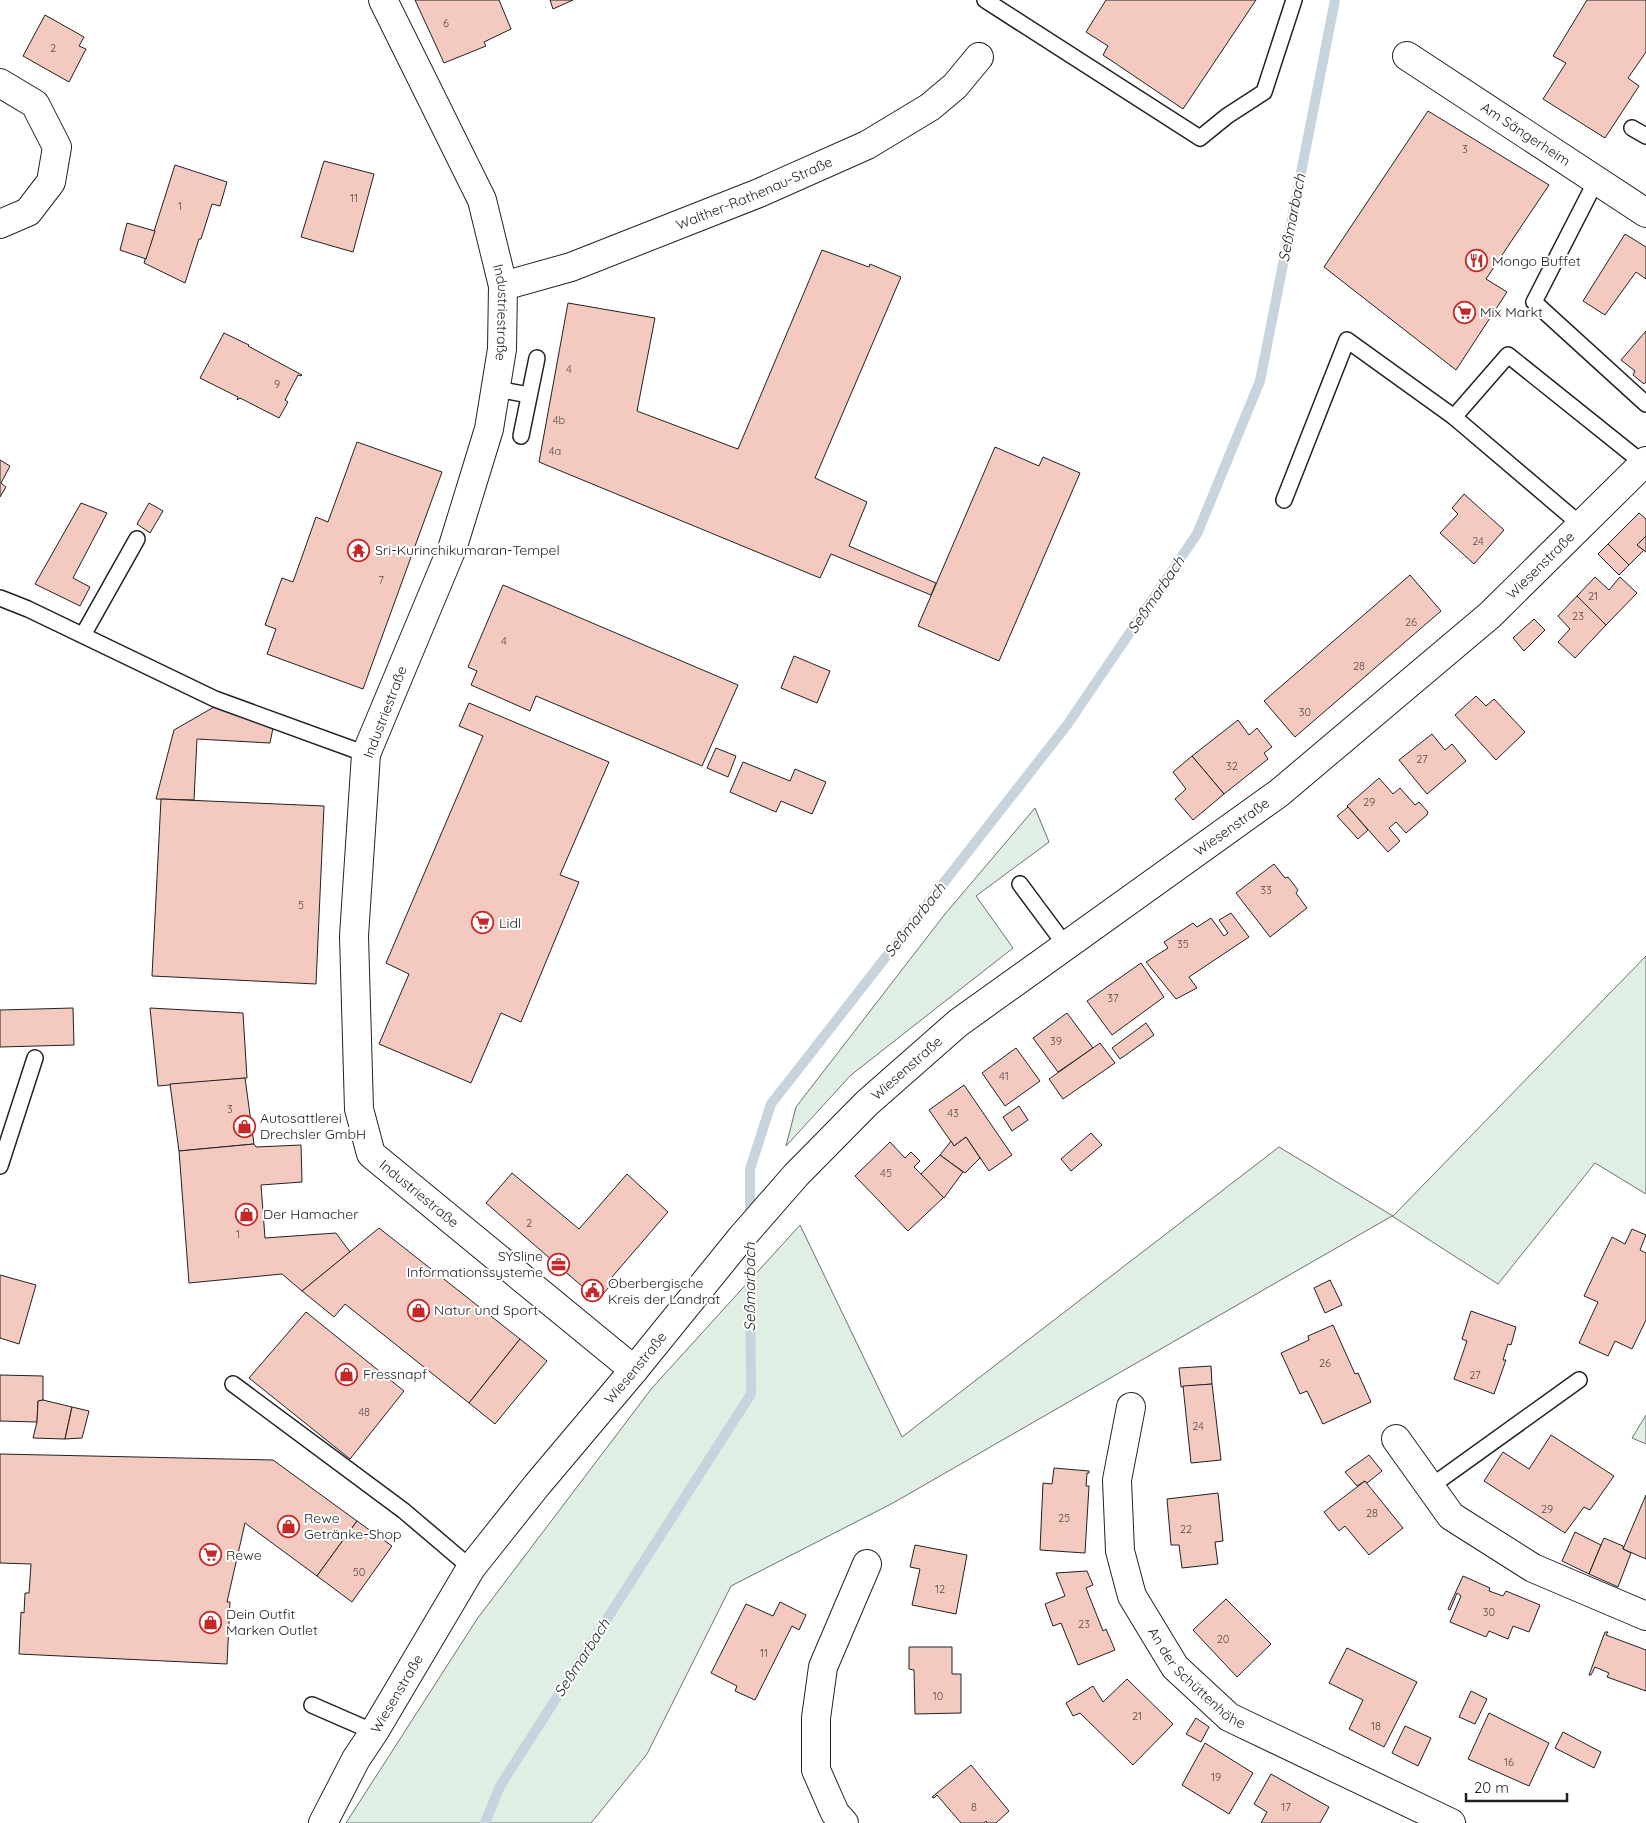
<svg xmlns="http://www.w3.org/2000/svg" width="1646" height="1823" viewBox="0 0 1646 1823" font-family="Quicksand,sans-serif">
  <style>
    .green { fill: #e0efe3; stroke: #6f6f6f }
    .lines { fill: none; stroke-linecap: round; stroke-linejoin: round }
    .stream { stroke: #c7d3dd; stroke-width: 10 }
    .building { fill: #f3c9c0; stroke: #222 }
    .service-casing { stroke: #222; stroke-width: 18 }
    .minor-casing { stroke: #222; stroke-width: 30 }
    .secondary-casing { stroke: #222; stroke-width: 30 }
    .service { stroke: #fff; stroke-width: 15 }
    .minor { stroke: #fff; stroke-width: 28 }
    .secondary { stroke: #fff; stroke-width: 28 }
    .labels { text-anchor: middle; stroke-width: 4; stroke-linejoin: round; paint-order: stroke }
    .number-label { font-size: 11px; fill: #564c4a }
    .street-label { font-size: 14px; fill: #222; stroke: #fff }
    .poi-label { font-size: 14px; fill: #222; stroke: #fff; text-anchor: start }
    .water-label { font-size: 15px; font-style: italic; fill: #222; stroke: #fff }
  </style>
  <rect width="100%" height="100%" fill="#fff"/>
  <g class="green">
    <path d="M1035 808 1049 842 976 896 1013 948 851 1075 786 1146 796 1107 945 914Z"/>
    <path d="M1646 956V1194L1595 1163 1498 1284 1392 1216 893 1503 731 1586 647 1754 591 1823H346L477 1619 652 1388 800 1225 902 1437 1279 1147 1393 1216Z"/>
    <path d="M1646 1415V1444L1632 1438Z"/>
  </g>
  <g class="lines">
    <g class="stream">
      <path d="M750 1219V1169L771 1104 1067 725 1197 534 1260 381 1335 0"/>
      <path d="M485 1823 500 1786 751 1394 750 1236"/>
    </g>
  </g>
  <g class="building">
    <path d="M415 0H499L511 29 484 42 486 46 444 63Z"/>
    <path d="M550 0H573L553 9Z"/>
    <path d="M1106 0H1256L1183 109 1103 55 1108 46 1086 32Z"/>
    <path d="M1587 0H1646V52L1628 78 1639 86 1605 138 1543 99 1566 63 1553 56Z"/>
    <path d="M45 15 84 37 79 46 86 49 69 82 23 56Z"/>
    <path d="M1428 111 1549 185 1486 279 1507 292 1456 370 1324 267Z"/>
    <path d="M324 161 374 174 353 252 301 237Z"/>
    <path d="M175 165 227 182 220 206 212 204 201 239H199L185 283 144 263Z"/>
    <path d="M127 223 155 231 146 259 120 250Z"/>
    <path d="M1625 234 1646 247V279L1636 272 1605 315 1583 301Z"/>
    <path d="M822 250 869 267 870 264 901 277 815 478 867 502 849 546 936 583 931 595 831 554 820 578 539 462 568 303 655 318 637 411 738 449Z"/>
    <path d="M1646 331V382L1644 384 1633 375 1635 371 1621 360Z"/>
    <path d="M224 333 249 345 248 346 302 375 301 376 298 375 285 400 288 402 279 418 240 398 237 400 238 397 200 378Z"/>
    <path d="M357 442 442 472 363 689 267 654 276 629 265 625 282 578 293 582 316 517 328 522Z"/>
    <path d="M995 447 1039 466 1043 457 1080 473 999 661 918 626Z"/>
    <path d="M0 460 10 466 1 483 6 487 0 497Z"/>
    <path d="M1464 494 1504 530 1474 564 1440 533 1458 514 1452 508Z"/>
    <path d="M81 503 107 513 73 578 90 587 80 606 35 584Z"/>
    <path d="M149 503 163 511 150 533 137 524Z"/>
    <path d="M1639 513 1646 519V536L1637 545 1644 550 1629 565 1608 544Z"/>
    <path d="M1646 536V552L1637 545Z"/>
    <path d="M1608 544 1629 565 1619 575 1598 554Z"/>
    <path d="M1410 575 1441 611 1295 737 1264 701Z"/>
    <path d="M1595 577 1609 590 1620 577 1637 593 1606 625 1577 596Z"/>
    <path d="M503 585 738 685 702 766 536 696 530 711 471 685 477 671 468 667Z"/>
    <path d="M1577 596 1606 625 1575 658 1558 642 1570 629 1558 616Z"/>
    <path d="M1534 619 1545 630 1524 651 1513 638Z"/>
    <path d="M794 656 830 671 817 703 781 688Z"/>
    <path d="M1476 696 1486 706 1494 699 1525 732 1496 760 1455 715Z"/>
    <path d="M469 703 609 762 560 875 579 882 521 1022 501 1013 471 1083 379 1044 409 974 386 963 483 736 459 726Z"/>
    <path d="M214 707 273 728 270 743 197 739 194 800 156 799 174 730Z"/>
    <path d="M1238 720 1249 735 1257 728 1272 747 1264 753 1268 759 1224 794 1192 756Z"/>
    <path d="M1432 734 1445 750 1452 744 1466 761 1427 794 1399 760Z"/>
    <path d="M716 748 736 756 728 777 707 768Z"/>
    <path d="M1192 756 1224 794 1193 820 1175 799 1186 789 1173 772Z"/>
    <path d="M743 762 790 781 795 769 826 782 812 814 781 801 776 812 730 792Z"/>
    <path d="M1379 778 1393 794 1400 788 1415 805 1419 802 1428 812 1427 815 1406 833 1396 822 1389 828 1400 841 1388 852 1347 806Z"/>
    <path d="M161 799 324 806 316 984 152 976Z"/>
    <path d="M1348 807 1368 830 1358 839 1337 816Z"/>
    <path d="M1274 864 1285 878 1288 877 1298 890 1296 893 1307 908 1270 937 1236 893Z"/>
    <path d="M1231 913 1249 937 1189 977 1197 988 1176 999 1146 962 1168 948 1164 942 1193 923 1197 927 1211 918 1224 936 1228 933 1219 920Z"/>
    <path d="M1141 963 1164 997 1112 1035 1087 1001Z"/>
    <path d="M73 1008 74 1045 0 1047V1010Z"/>
    <path d="M150 1008 243 1013 247 1078 158 1086Z"/>
    <path d="M1067 1013 1093 1048 1058 1072 1033 1038Z"/>
    <path d="M1146 1023 1154 1035 1120 1059 1112 1048Z"/>
    <path d="M1100 1043 1115 1063 1063 1099 1049 1079Z"/>
    <path d="M1016 1048 1040 1081 1005 1106 982 1073Z"/>
    <path d="M245 1078 254 1144 179 1151 170 1084Z"/>
    <path d="M964 1085 1012 1155 989 1171 966 1137 954 1146 929 1110Z"/>
    <path d="M1019 1106 1028 1120 1012 1131 1003 1117Z"/>
    <path d="M1091 1133 1102 1145 1071 1171 1061 1159Z"/>
    <path d="M966 1137 980 1158 965 1173 940 1155 951 1141 954 1146Z"/>
    <path d="M890 1142 905 1158 911 1152 920 1161 914 1167 944 1197 908 1231 855 1176Z"/>
    <path d="M254 1144 256 1147 301 1145 302 1182 261 1185 265 1238 336 1233 350 1252 302 1291 282 1274 189 1283 179 1151Z"/>
    <path d="M940 1155 963 1172 944 1198 921 1174Z"/>
    <path d="M512 1173 579 1229 627 1174 668 1212 612 1277 615 1280 598 1300 486 1203Z"/>
    <path d="M379 1228 520 1339 469 1403 345 1304 334 1317 302 1291Z"/>
    <path d="M1632 1229 1646 1235 1640 1250 1646 1253V1320L1632 1349 1615 1341 1608 1356 1579 1343 1598 1302 1584 1296 1612 1237 1625 1244Z"/>
    <path d="M0 1275 36 1285 19 1344 0 1338Z"/>
    <path d="M1330 1280 1342 1305 1325 1313 1314 1288Z"/>
    <path d="M1471 1311 1516 1327 1511 1345 1508 1344 1503 1360H1506L1494 1394 1454 1379 1467 1341 1462 1339Z"/>
    <path d="M306 1312 404 1391 350 1459 249 1378Z"/>
    <path d="M1333 1325 1355 1374 1358 1373 1371 1402 1323 1424 1307 1391 1300 1394 1281 1353 1309 1340 1308 1336Z"/>
    <path d="M520 1339 547 1361 495 1424 469 1403Z"/>
    <path d="M1211 1366 1212 1384 1181 1387 1179 1368Z"/>
    <path d="M0 1375 43 1376V1400L38 1401 37 1422 0 1421Z"/>
    <path d="M1212 1384 1221 1460 1191 1463 1183 1386Z"/>
    <path d="M43 1400 72 1407 65 1439 33 1438 37 1422 38 1401Z"/>
    <path d="M72 1407 89 1411 82 1438 65 1439Z"/>
    <path d="M1551 1435 1614 1476 1590 1510 1584 1507 1565 1533 1484 1481 1503 1452 1529 1469Z"/>
    <path d="M0 1454 273 1460 357 1521 317 1576 245 1523 227 1602H230L227 1664 19 1654 21 1612 24 1613 25 1593H29L31 1564 0 1563Z"/>
    <path d="M1369 1455 1382 1471 1367 1483 1365 1481 1357 1486 1345 1472Z"/>
    <path d="M1054 1468 1089 1471V1473H1087L1086 1486H1089L1085 1553 1040 1550 1043 1483 1052 1484Z"/>
    <path d="M1365 1481 1403 1528 1369 1555 1345 1526 1339 1531 1324 1512Z"/>
    <path d="M1218 1493 1223 1541 1215 1542 1218 1564 1182 1568 1179 1545H1171L1167 1499Z"/>
    <path d="M1646 1495V1559L1623 1549Z"/>
    <path d="M357 1521 392 1546 352 1602 317 1576Z"/>
    <path d="M1575 1532 1601 1545 1589 1574 1562 1561Z"/>
    <path d="M1604 1538 1623 1546V1549L1631 1553 1618 1587 1589 1574Z"/>
    <path d="M915 1545 967 1555 956 1614 912 1605 920 1569 910 1567Z"/>
    <path d="M1087 1571 1093 1585 1086 1588 1103 1631 1106 1629 1115 1650 1078 1665 1061 1623 1053 1626 1045 1604 1065 1596 1056 1573Z"/>
    <path d="M1463 1576 1490 1588 1489 1591 1503 1596 1506 1591 1540 1605 1529 1632 1513 1626 1508 1639 1489 1631 1486 1637 1450 1622 1461 1596 1457 1593 1450 1610 1448 1609Z"/>
    <path d="M1226 1599 1271 1644 1237 1677 1193 1630Z"/>
    <path d="M780 1602 806 1615 799 1630 792 1626 755 1700 735 1691 737 1686 711 1673 746 1604 773 1616Z"/>
    <path d="M1605 1632H1608L1606 1635 1646 1650V1691L1607 1677 1609 1673 1595 1667 1591 1675H1589Z"/>
    <path d="M909 1647H952V1674H961V1713L915 1714 914 1670 909 1669Z"/>
    <path d="M1347 1648 1417 1682 1384 1747 1349 1729 1363 1700 1329 1683Z"/>
    <path d="M1127 1679 1173 1724 1133 1765 1080 1713 1073 1716 1066 1703 1093 1686 1103 1702Z"/>
    <path d="M1471 1691 1487 1699 1475 1724 1459 1717Z"/>
    <path d="M1489 1713 1549 1743 1529 1786 1468 1759Z"/>
    <path d="M1196 1718 1209 1727 1201 1742 1186 1734Z"/>
    <path d="M1405 1726 1431 1738 1418 1766 1392 1753Z"/>
    <path d="M1563 1732 1601 1752 1594 1768 1555 1748Z"/>
    <path d="M1205 1743 1253 1773 1229 1814 1182 1785Z"/>
    <path d="M971 1765 1009 1811 996 1823H987L986 1821 984 1823H961L937 1795 934 1798 932 1797Z"/>
    <path d="M1271 1774 1329 1807 1320 1823H1261L1267 1812 1254 1804Z"/>
  </g>
  <g class="lines">
    <defs>
      <g id="service">
        <path d="M985 0 1200 138 1227 116 1264 92 1294 0"/>
        <path d="M1632 128 1646 136"/>
        <path d="M1596 181 1534 302 1646 404"/>
        <path d="M496 389 529 395"/>
        <path d="M521 436 537 358"/>
        <path d="M1284 500 1347 340 1454 417"/>
        <path d="M1581 525 1454 417 1508 355 1644 464"/>
        <path d="M0 598 28 609 215 699 366 754"/>
        <path d="M83 635 137 539"/>
        <path d="M1020 884 1066 946"/>
        <path d="M0 1166 35 1058"/>
        <path d="M233 1384 404 1511 471 1568"/>
        <path d="M1430 1487 1579 1380"/>
        <path d="M312 1705 374 1732"/>
      </g>
      <g id="minor">
        <path id="s1" d="M383 0 482 200 503 286 502 349 489 429 453 546 366 754 354 936 359 1109 371 1154 634 1370"/>
        <path id="s2" d="M1407 56 1646 213"/>
        <path d="M0 83 35 104 57 147 51 182 28 212 0 224"/>
        <path id="s3" d="M503 286 571 267 759 193 867 145 930 107 955 86 979 57"/>
        <path id="s4" d="M1131 1407 1117 1480 1120 1551 1132 1596 1175 1667 1229 1717 1451 1823"/>
        <path d="M1396 1439 1451 1516 1533 1568 1646 1616"/>
        <path d="M844 1823 835 1813 816 1770V1718L823 1667 867 1564"/>
      </g>
      <g id="secondary">
        <path id="s5" d="M323 1823 356 1759 374 1732 471 1568 537 1485 634 1370 741 1238 796 1175 867 1103 958 1023 1279 793 1490 615 1646 461"/>
      </g>
    </defs>
    <use href="#service" class="service-casing"/>
    <use href="#minor" class="minor-casing"/>
    <use href="#secondary" class="secondary-casing"/>
    <use href="#service" class="service"/>
    <use href="#minor" class="minor"/>
    <use href="#secondary" class="secondary"/>
  </g>
  <defs>
    <symbol id="restaurant-ring" viewBox="-11 -11 22 22"><circle r="9.5" fill="#fff" stroke="#c62828" stroke-width="1.5"/><path d="M-5-6h1v4h1v-4h1v4h1v-4h1v5L-1.5 .5V6h-2V.5L-5-1ZM5-6V6H3V1.5H1.5Q1.5-4 5-6Z" fill="#c62828"/></symbol>
    <symbol id="supermarket-ring" viewBox="-11 -11 22 22"><circle r="9.5" fill="#fff" stroke="#c62828" stroke-width="1.5"/><path d="M-6-5.5h2.5l.6 2H6L4.5 2H-2.5L-4.4-4H-6ZM-1.5 3.2a1.3 1.3 0 1 0 .1 0ZM3 3.2a1.3 1.3 0 1 0 .1 0Z" fill="#c62828"/></symbol>
    <symbol id="temple-ring" viewBox="-11 -11 22 22"><circle r="9.5" fill="#fff" stroke="#c62828" stroke-width="1.5"/><path d="M0-6L5-2H3V0L6.5 2.5H4V6H1.5V3h-3V6H-4V2.5H-6.5L-3 0V-2H-5Z" fill="#c62828"/></symbol>
    <symbol id="shop-ring" viewBox="-11 -11 22 22"><circle r="9.5" fill="#fff" stroke="#c62828" stroke-width="1.5"/><path d="M-5-2.5h2.3a2.7 3.5 0 0 1 5.4 0H5L5.5 6h-11ZM-1.5-2.5h3a1.5 2.3 0 0 0-3 0Z" fill="#c62828"/></symbol>
    <symbol id="office-ring" viewBox="-11 -11 22 22"><circle r="9.5" fill="#fff" stroke="#c62828" stroke-width="1.5"/><path d="M-6-3h4V-5.5h4V-3h4V5H-6ZM-1-4.5V-3h2v-1.5ZM-6 0V1H6V0Z" fill="#c62828"/></symbol>
    <symbol id="civic-ring" viewBox="-11 -11 22 22"><circle r="9.5" fill="#fff" stroke="#c62828" stroke-width="1.5"/><path d="M-.6-6.5H3V-4.5H.6V-3L4-1V1h2V6H-6V1h2V-1L-.6-3ZM-1.2 2.5V6h2.4V2.5Z" fill="#c62828"/></symbol>
  </defs>
  <g fill-rule="evenodd">
    <use href="#restaurant-ring" x="1464" y="248" width="25" height="25"/>
    <use href="#supermarket-ring" x="1452" y="300" width="25" height="25"/>
    <use href="#temple-ring" x="346" y="538" width="25" height="25"/>
    <use href="#supermarket-ring" x="470" y="910" width="25" height="25"/>
    <use href="#shop-ring" x="232" y="1114" width="25" height="25"/>
    <use href="#shop-ring" x="234" y="1202" width="25" height="25"/>
    <use href="#office-ring" x="546" y="1252" width="25" height="25"/>
    <use href="#civic-ring" x="580" y="1278" width="25" height="25"/>
    <use href="#shop-ring" x="406" y="1298" width="25" height="25"/>
    <use href="#shop-ring" x="334" y="1362" width="25" height="25"/>
    <use href="#shop-ring" x="276" y="1514" width="25" height="25"/>
    <use href="#supermarket-ring" x="198" y="1542" width="25" height="25"/>
    <use href="#shop-ring" x="198" y="1610" width="25" height="25"/>
  </g>
  <g class="labels">
    <g class="number-label">
      <text x="446" y="27">6</text>
      <text x="53" y="52">2</text>
      <text x="1465" y="153">3</text>
      <text x="354" y="202">11</text>
      <text x="180" y="210">1</text>
      <text x="569" y="373">4</text>
      <text x="277" y="388">9</text>
      <text x="559" y="424">4b</text>
      <text x="555" y="455">4a</text>
      <text x="1478" y="545">24</text>
      <text x="381" y="584">7</text>
      <text x="1593" y="600">21</text>
      <text x="1578" y="620">23</text>
      <text x="1411" y="626">26</text>
      <text x="504" y="645">4</text>
      <text x="1359" y="670">28</text>
      <text x="1305" y="716">30</text>
      <text x="1422" y="763">27</text>
      <text x="1232" y="770">32</text>
      <text x="1369" y="806">29</text>
      <text x="1266" y="894">33</text>
      <text x="301" y="909">5</text>
      <text x="1183" y="948">35</text>
      <text x="1113" y="1002">37</text>
      <text x="1056" y="1045">39</text>
      <text x="1004" y="1080">41</text>
      <text x="230" y="1113">3</text>
      <text x="953" y="1117">43</text>
      <text x="886" y="1177">45</text>
      <text x="529" y="1227">2</text>
      <text x="238" y="1238">1</text>
      <text x="1325" y="1367">26</text>
      <text x="1475" y="1379">27</text>
      <text x="364" y="1416">48</text>
      <text x="1198" y="1430">24</text>
      <text x="1547" y="1513">29</text>
      <text x="1372" y="1517">28</text>
      <text x="1064" y="1522">25</text>
      <text x="1186" y="1533">22</text>
      <text x="359" y="1576">50</text>
      <text x="940" y="1593">12</text>
      <text x="1489" y="1616">30</text>
      <text x="1084" y="1628">23</text>
      <text x="1223" y="1643">20</text>
      <text x="764" y="1657">11</text>
      <text x="938" y="1700">10</text>
      <text x="1137" y="1720">21</text>
      <text x="1376" y="1730">18</text>
      <text x="1509" y="1766">16</text>
      <text x="1216" y="1781">19</text>
      <text x="974" y="1811">8</text>
      <text x="1286" y="1811">17</text>
    </g>
    <g class="street-label">
      <text dy="5" stroke="none"><textPath href="#s2" startOffset="142">Am Sängerheim</textPath></text>
      <text dy="5" stroke="none"><textPath href="#s3" startOffset="268">Walther-Rathenau-Straße</textPath></text>
      <text dy="5" stroke="none"><textPath href="#s1" startOffset="338">Industriestraße</textPath></text>
      <text dy="5" stroke="none"><textPath href="#s5" startOffset="1769">Wiesenstraße</textPath></text>
      <text transform="translate(385 712) rotate(-69)" y="5">Industriestraße</text>
      <text dy="5" stroke="none"><textPath href="#s5" startOffset="1364">Wiesenstraße</textPath></text>
      <text dy="5" stroke="none"><textPath href="#s5" startOffset="959">Wiesenstraße</textPath></text>
      <text dy="5" stroke="none"><textPath href="#s1" startOffset="1268">Industriestraße</textPath></text>
      <text dy="5" stroke="none"><textPath href="#s5" startOffset="554">Wiesenstraße</textPath></text>
      <text dy="5" stroke="none"><textPath href="#s4" startOffset="298">An der Schüttenhöhe</textPath></text>
      <text dy="5" stroke="none"><textPath href="#s5" startOffset="149">Wiesenstraße</textPath></text>
    </g>
    <g class="poi-label">
      <text x="1492" y="266">Mongo Buffet</text>
      <text x="1480" y="317">Mix Markt</text>
      <text x="375" y="555">Sri-Kurinchikumaran-Tempel</text>
      <text x="499" y="928">Lidl</text>
      <text x="260" y="1123">Autosattlerei<tspan x="260" dy="16">Drechsler GmbH</tspan></text>
      <text x="263" y="1219">Der Hamacher</text>
      <text x="543" y="1261" text-anchor="end">SYSline<tspan x="543" dy="16">Informationssysteme</tspan></text>
      <text x="608" y="1288">Oberbergische<tspan x="608" dy="16">Kreis der Landrat</tspan></text>
      <text x="434" y="1315">Natur und Sport</text>
      <text x="363" y="1379">Fressnapf</text>
      <text x="304" y="1523">Rewe<tspan x="304" dy="16">Getränke-Shop</tspan></text>
      <text x="226" y="1560">Rewe</text>
      <text x="226" y="1619">Dein Outfit<tspan x="226" dy="16">Marken Outlet</tspan></text>
    </g>
    <g class="water-label">
      <text transform="translate(1292 218) rotate(-79)" y="5">Seßmarbach</text>
      <text transform="translate(1156 595) rotate(-56)" y="5">Seßmarbach</text>
      <text transform="translate(915 920) rotate(-52)" y="5">Seßmarbach</text>
      <text transform="translate(750 1287) rotate(-90)" y="5">Seßmarbach</text>
      <text transform="translate(582 1658) rotate(-57)" y="5">Seßmarbach</text>
    </g>
  </g>
  <path d="M1466 1793v8h101v-8" fill="none" stroke="#222222" stroke-width="2.5"/>
  <text x="1474" y="1793" font-size="15" fill="#222222" stroke="#ffffff" stroke-width="4" paint-order="stroke">20 m</text>
</svg>
